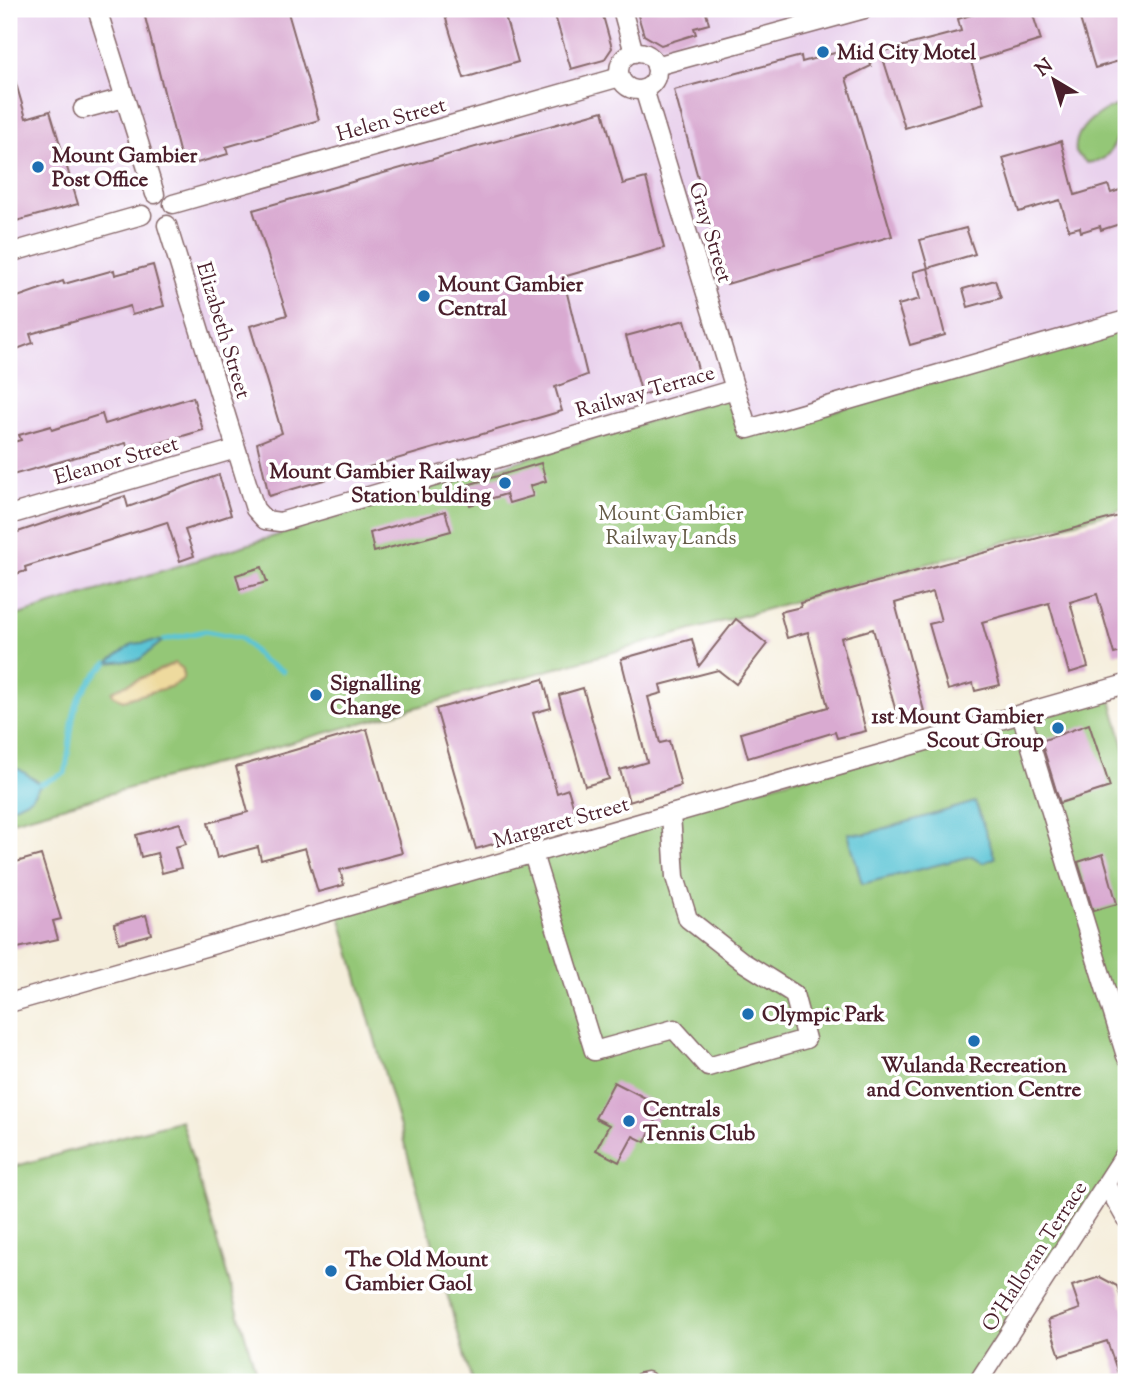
<svg xmlns="http://www.w3.org/2000/svg" width="1135" height="1391" viewBox="0 0 1135 1391" font-family="'Sorts Mill Goudy',serif">
  <style>
    .built { fill: #e9d2ed }
    .green { fill: #94c777; stroke: #6f7351; stroke-width: 2 }
    .sand { fill: #eeda9e; stroke: #9c7c64; stroke-width: 2 }
    .water { fill: #5bc5d6; stroke: #527280; stroke-width: 2 }
    .lines { fill: none; stroke-linecap: round; stroke-linejoin: round }
    .stream { stroke: #5bc5d6; stroke-width: 5 }
    .building { fill: #d9aad1 }
    .minor-casing { stroke: #866769; stroke-width: 21 }
    .minor { stroke: #fff; stroke-width: 18 }
    .poi-dot { fill: #1f6fb2; stroke: #fff; stroke-width: 2.5 }
    .labels { text-anchor: middle; stroke-width: 7; stroke-linejoin: round; paint-order: stroke }
    .poi-label { font-size: 21px; font-weight: bold; fill: #4a1f2b; stroke: #fff; text-anchor: start }
    .street-label { font-size: 21px; fill: #4a1f2b; stroke: #fff }
    .park-label { font-size: 21px; fill: #645a46; stroke: #fff }
  </style>
  <rect width="100%" height="100%" fill="#fff"/>
  <filter id="ink" filterUnits="userSpaceOnUse"><feTurbulence type="fractalNoise" baseFrequency=".0143" numOctaves="2"/><feDisplacementMap in="SourceGraphic" scale="14" xChannelSelector="R" yChannelSelector="G"/><feConvolveMatrix kernelMatrix="1 2 1 2 8 2 1 2 1" color-interpolation-filters="sRGB"/></filter>
  <filter id="wash" filterUnits="userSpaceOnUse"><feTurbulence type="fractalNoise" baseFrequency=".00686" numOctaves="4" result="noise"/><feDisplacementMap in="SourceGraphic" scale="28" xChannelSelector="R" yChannelSelector="G"/><feGaussianBlur stdDeviation="1.57" result="paint"/><feColorMatrix in="noise" values="0 0 0 0 0 0 0 0 0 0 0 0 0 0 0 0 0 1.4 0 .05"/><feComposite in="paint" operator="in"/></filter>
  <g filter="url(#wash)">
    <rect width="100%" height="100%" fill="#f5eedc"/>
    <path class="built" d="M9 9H1126V322L744 437 730 396 9 618Z"/>
    <g class="green">
      <path d="M1126 104C1126 118 1116 148 1104 158 1100 161 1093 162 1087 163L1076 153C1072 127 1104 106 1126 104Z"/>
      <path d="M1126 326V508L9 822V618L730 396 744 437Z"/>
      <path d="M1108 689 1126 754V1153L978 1382H472L338 909Z"/>
      <path d="M181 1120 259 1382H9V1168Z"/>
    </g>
    <path class="sand" d="M175 663 183 669V679L173 686 123 700 113 695 112 691Z"/>
    <g class="water">
      <path d="M164 640 139 660 107 663 133 644Z"/>
      <path d="M9 769H19L41 784 31 798 9 809Z"/>
      <path d="M975 802 995 858 983 863 972 856 862 884 848 833 866 834Z"/>
    </g>
    <g class="lines">
      <g class="stream">
        <path d="M164 640 205 631 241 638 263 661 283 671"/>
        <path d="M41 784 65 773C76 720 64 703 107 663"/>
      </g>
    </g>
    <g id="blocks">
      <g class="building">
        <path d="M143 9H287L319 120 226 147 228 154 183 167Z"/>
        <path d="M443 9H503L518 62 464 78Z"/>
        <path d="M553 9H601L612 48 604 60 571 69Z"/>
        <path d="M636 9H705L709 24 694 28 696 34 661 45 644 35Z"/>
        <path d="M990 9H1031L1041 40 971 62 984 103 905 128 881 52 961 31 958 19Z"/>
        <path d="M1077 9H1126V59L1095 68Z"/>
        <path d="M849 49 867 50 871 66 846 78 892 236 727 284 674 90 801 56 802 62Z"/>
        <path d="M13 73 26 118 50 111 78 204 9 223V74Z"/>
        <path d="M603 111 623 184 646 178 664 248 563 277 587 375 555 387 562 411 269 496 257 443 282 433 250 326 287 315 253 210Z"/>
        <path d="M1061 141 1075 195 1108 185 1111 193 1126 188V222L1101 230 1100 226 1081 232 1080 227 1069 230 1060 200 1019 212 1003 158Z"/>
        <path d="M966 228 975 254 928 268 920 240Z"/>
        <path d="M153 265 164 306 132 315 130 306 30 334 33 343 9 352V300L63 281 64 284 114 270 115 275Z"/>
        <path d="M928 268 945 335 910 345 898 305 920 299 913 272Z"/>
        <path d="M995 280 1001 298 968 307 963 289Z"/>
        <path d="M685 320 700 377 642 395 626 336Z"/>
        <path d="M193 397 203 430 129 452 126 443 9 476V443L21 440 19 435 51 426 52 430 102 414 105 424Z"/>
        <path d="M541 463 546 481 530 486 533 496 509 503 506 494 470 505 464 486Z"/>
        <path d="M219 475 231 515 185 530 194 556 180 561 167 522 25 567 26 571 9 576V535L125 496 128 507Z"/>
        <path d="M445 511 451 531 374 552 370 533Z"/>
        <path d="M1126 514V595L1121 596 1126 615V651L1114 654 1097 594 1070 602 1088 667 1069 673 1049 603 982 622 1000 685 975 691 973 683 948 690 929 624 941 621 933 592 895 603 924 711 898 719 873 629 841 638 866 731 837 738 835 732 748 758 741 733 828 707 808 632 787 638 780 612 801 607 800 603Z"/>
        <path d="M262 567 267 582 240 589 236 575Z"/>
        <path d="M736 619 767 644 736 684 718 670 660 685 662 693 648 697 660 743 669 741 681 786 629 802 620 770 647 762 621 659 692 639 699 666Z"/>
        <path d="M543 679 551 708 533 713 557 793 568 789 577 819 476 849 436 709Z"/>
        <path d="M583 688 609 779 585 786 559 695Z"/>
        <path d="M1089 724 1110 787 1060 803 1041 741Z"/>
        <path d="M367 729 402 853 340 870 344 885 318 892 305 848 261 860 258 847 217 858 208 823 248 812 236 767Z"/>
        <path d="M180 823 186 844 175 847 181 868 162 873 157 853 141 857 136 835Z"/>
        <path d="M1103 854 1117 904 1093 911 1078 862Z"/>
        <path d="M41 855 61 919 53 921 58 939 9 950V864Z"/>
        <path d="M146 915 151 934 119 943 114 924Z"/>
        <path d="M614 1082 663 1107 645 1142 633 1136 619 1162 596 1150 609 1125 595 1118Z"/>
        <path d="M1100 1277 1117 1286 1126 1314V1382H1121L1107 1341 1060 1356 1048 1320 1080 1309 1072 1286Z"/>
      </g>
    </g>
  </g>
  <g filter="url(#ink)">
    <use href="#blocks" fill-opacity="0" stroke="#866769" stroke-width="2"/>
    <g class="lines">
      <defs>
        <g id="minor">
          <path d="M97 9 155 194"/>
          <path d="M622 9 634 53"/>
          <circle cx="638" cy="71" r="19"/>
          <path d="M656 66 864 9"/>
          <path d="M644 89 735 389"/>
          <path d="M83 109 124 98"/>
          <path d="M173 204 620 77"/>
          <path d="M167 225 255 509 265 520 280 522 735 389 748 429 1126 320"/>
          <path d="M9 253 142 215"/>
          <path d="M9 515 236 449"/>
          <path d="M1021 714 1126 1056"/>
          <path d="M533 854 594 1051 674 1029 708 1067 806 1039 794 994 743 962 688 919 675 877 671 814"/>
          <path d="M9 1003 1126 684"/>
          <path d="M1107 1185 1126 1219"/>
          <path d="M642 1382 647 1381"/>
          <path d="M978 1382 1126 1153"/>
        </g>
      </defs>
      <use href="#minor" class="minor-casing"/>
      <use href="#minor" class="minor"/>
    </g>
  </g>
  <g class="poi-dot">
    <circle cx="823" cy="52" r="7"/>
    <circle cx="38" cy="167" r="7"/>
    <circle cx="424" cy="296" r="7"/>
    <circle cx="505" cy="483" r="7"/>
    <circle cx="316" cy="695" r="7"/>
    <circle cx="1058" cy="728" r="7"/>
    <circle cx="748" cy="1014" r="7"/>
    <circle cx="974" cy="1041" r="7"/>
    <circle cx="629" cy="1121" r="7"/>
    <circle cx="331" cy="1271" r="7"/>
  </g>
  <g class="labels">
    <g class="poi-label">
      <text x="837" y="59">Mid City Motel</text>
      <text x="52" y="162">Mount Gambier<tspan x="52" dy="24">Post Office</tspan></text>
      <text x="438" y="291">Mount Gambier<tspan x="438" dy="24">Central</tspan></text>
      <text x="491" y="478" text-anchor="end">Mount Gambier Railway<tspan x="491" dy="24">Station bulding</tspan></text>
      <text x="330" y="690">Signalling<tspan x="330" dy="24">Change</tspan></text>
      <text x="1044" y="723" text-anchor="end">1st Mount Gambier<tspan x="1044" dy="24">Scout Group</tspan></text>
      <text x="762" y="1021">Olympic Park</text>
      <text x="974" y="1072" text-anchor="middle">Wulanda Recreation<tspan x="974" dy="24">and Convention Centre</tspan></text>
      <text x="643" y="1116">Centrals<tspan x="643" dy="24">Tennis Club</tspan></text>
      <text x="345" y="1266">The Old Mount<tspan x="345" dy="24">Gambier Gaol</tspan></text>
    </g>
    <g class="street-label">
      <text transform="translate(391 119) rotate(-16)" y="7">Helen Street</text>
      <text transform="translate(711 232) rotate(73)" y="7">Gray Street</text>
      <text transform="translate(224 330) rotate(73)" y="7">Elizabeth Street</text>
      <text transform="translate(645 391) rotate(-16)" y="7">Railway Terrace</text>
      <text transform="translate(116 460) rotate(-16)" y="7">Eleanor Street</text>
      <text transform="translate(561 822) rotate(-16)" y="7">Margaret Street</text>
      <text transform="translate(1034 1256) rotate(-57)" y="7">O'Halloran Terrace</text>
    </g>
    <g class="park-label">
      <text x="671" y="520">Mount Gambier<tspan x="671" dy="24">Railway Lands</tspan></text>
    </g>
  </g>
  <rect width="1135" height="1391" fill="none" stroke="#fff" stroke-width="35"/>
  <g transform="translate(1054 80) rotate(322)" stroke="#ffffff" stroke-width="5" paint-order="stroke">
  <path d="M0-5L12 26L0 18L-12 26Z" fill="#4a1f2b"/>
  <text y="-10" font-size="19" font-weight="bold" text-anchor="middle" fill="#4a1f2b">N</text>
  </g>
</svg>
